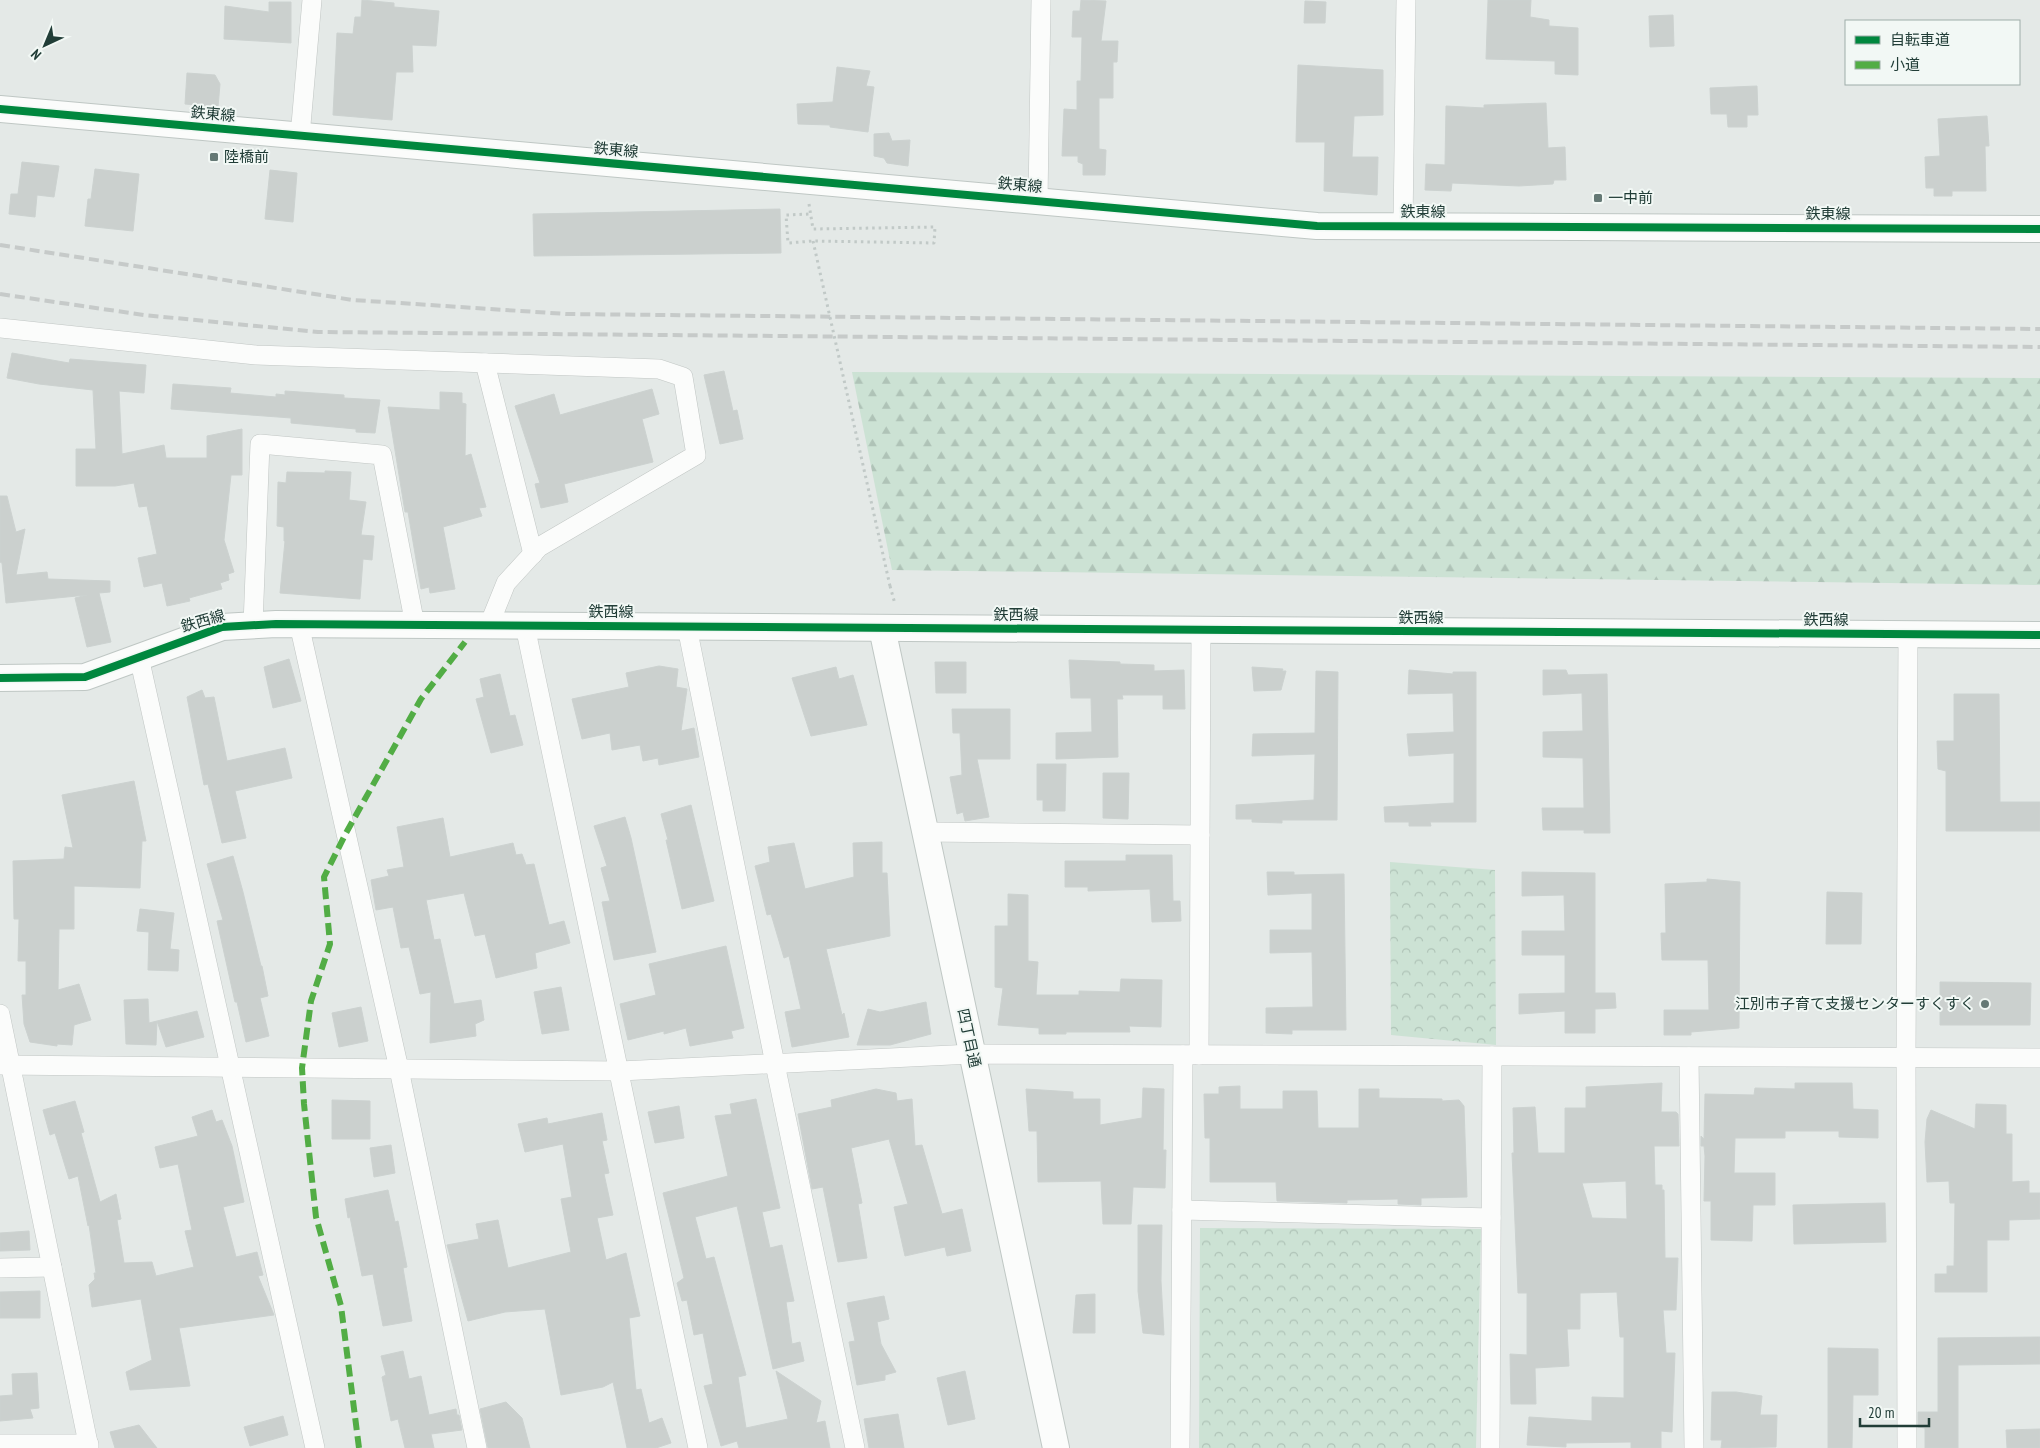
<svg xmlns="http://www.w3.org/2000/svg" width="2040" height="1448" viewBox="0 0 2040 1448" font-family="'PT Sans Narrow','Noto Sans JP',sans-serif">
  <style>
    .forest { fill: url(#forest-firs) }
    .park { fill: url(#park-crowns) }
    .building { fill: #cbd0ce; stroke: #ccd2d0; fill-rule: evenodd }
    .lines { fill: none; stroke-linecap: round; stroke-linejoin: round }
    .street-casing { stroke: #c1c6c4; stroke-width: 20 }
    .secondary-casing { stroke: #bfc7c4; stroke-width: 28 }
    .path { stroke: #c1c9c7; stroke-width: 3; stroke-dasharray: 2.5 4; stroke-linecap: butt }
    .street { stroke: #fbfcfb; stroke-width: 19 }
    .secondary { stroke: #fbfcfb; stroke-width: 26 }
    .rail { stroke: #c6cac9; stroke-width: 4; stroke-dasharray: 10 5; stroke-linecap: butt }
    .path-bridge { stroke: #c1c9c7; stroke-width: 3; stroke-dasharray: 2.5 4; stroke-linecap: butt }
    .quiet { stroke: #52ad45; stroke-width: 6; stroke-dasharray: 12 6; stroke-linecap: butt }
    .cycleway-casing { stroke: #f2f8f5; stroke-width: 11 }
    .cycleway { stroke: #00873e; stroke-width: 8 }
    .poi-dot { fill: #657975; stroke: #f2f8f5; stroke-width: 2 }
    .labels { text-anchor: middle; stroke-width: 4; stroke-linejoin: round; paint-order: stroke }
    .street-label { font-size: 15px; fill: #213d37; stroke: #f2f8f5 }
    .poi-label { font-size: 15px; fill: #213d37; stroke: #f2f8f5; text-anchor: start }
  </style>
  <defs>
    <pattern id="forest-firs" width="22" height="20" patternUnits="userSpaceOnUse" patternTransform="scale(1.25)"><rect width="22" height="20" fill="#cce2d4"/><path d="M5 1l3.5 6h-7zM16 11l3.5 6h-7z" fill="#afc3b7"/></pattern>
    <pattern id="park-crowns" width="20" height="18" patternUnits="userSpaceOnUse" patternTransform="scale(1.25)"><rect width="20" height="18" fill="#cce2d4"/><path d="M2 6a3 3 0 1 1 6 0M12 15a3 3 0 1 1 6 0" fill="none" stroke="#afc3b7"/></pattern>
  </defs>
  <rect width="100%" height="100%" fill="#e4e9e7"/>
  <path class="forest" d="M852 372 2040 378V585L892 570Z"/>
  <g class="park">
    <path d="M1390 862 1495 870 1496 1045 1391 1035Z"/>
    <path d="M1200 1228 1481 1229 1476 1448H1199Z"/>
  </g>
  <g class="building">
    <path d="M362 0 394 3V7L439 11 436 46 412 45 413 72H396L392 120 333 115 337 33 353 34 355 17H361Z"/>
    <path d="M1081 0 1106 1 1101 41H1118L1117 62H1113V98H1099V149L1106 150 1105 175H1083V164L1078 162V156H1062L1064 109 1077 110V81H1081L1082 37H1072L1073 11H1080Z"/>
    <path d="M1488 0H1531L1530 17 1549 20V26L1578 28V75L1555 74V61L1486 59Z"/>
    <path d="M1305 1 1326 2 1325 23H1304Z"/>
    <path d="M269 2H291V43L224 39 225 6 269 12Z"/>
    <path d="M1673 15 1674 46 1650 47 1649 16Z"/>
    <path d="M1298 65 1383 70V115L1354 116 1352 157H1378L1377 195 1324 191 1325 142H1296Z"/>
    <path d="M837 67 870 71 866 86 874 87 868 132 830 127V125L798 124 797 104 833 102Z"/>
    <path d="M187 73 215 75 220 84 218 107 185 104Z"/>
    <path d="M1757 86 1758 115H1747V127H1728L1727 114H1711L1710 88Z"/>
    <path d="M1546 103 1548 148 1565 147 1566 180H1554L1553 184 1519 186 1452 183 1451 191 1425 190 1426 164 1445 165 1446 106 1484 108V105Z"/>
    <path d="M1987 116 1989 146H1985L1986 191H1952V196H1934V188H1926L1925 157 1940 156 1938 119Z"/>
    <path d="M889 133 892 141 910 140 908 166 887 163 884 158 874 156V134Z"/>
    <path d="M22 162 59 166 54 197 37 195 35 217 9 214 11 194H18Z"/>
    <path d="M95 169 139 174 133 231 85 226 88 199H91Z"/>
    <path d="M270 170 297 173 293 222 265 219Z"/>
    <path d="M780 209 781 253 534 256 533 214Z"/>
    <path d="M12 353 69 363 70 359 146 365 144 393 119 391 122 454 164 445 166 458H207V436L242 429V475H231L224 540 234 572 228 574 229 580 220 583 222 589 189 598 190 601 167 606 162 583 144 587 138 558 157 554 147 506 139 507 134 483 115 486H76V449H96L93 390 39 384 7 378Z"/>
    <path d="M724 371 733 411 737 410 743 439 720 444 704 375Z"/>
    <path d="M173 384 231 388 230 393 276 397V394L285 395V391L344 395V398L380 400 375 433 356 432V429L291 423V418L171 409Z"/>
    <path d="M652 389 659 414 642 419 653 462 564 484 568 502 541 508 535 484 540 483 515 406 554 394 560 415Z"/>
    <path d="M440 392 462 393V403L466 404 465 456 471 454 486 507 479 508 482 516 443 527 455 589 430 593 429 587 421 589 408 512H405L388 407 440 410Z"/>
    <path d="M325 471 351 472 349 500 366 502 361 535 374 536 372 560 363 559 360 599 280 593 285 541H284V527L277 526 278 482 286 483 287 472 325 473Z"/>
    <path d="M0 496H7L16 532 25 529 16 575 47 572 48 579 110 581V592L99 593 111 642 87 647 75 598 87 595 6 603 2 563 0 562Z"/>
    <path d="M289 659 301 701 273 708 264 667Z"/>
    <path d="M1069 660 1120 662V664L1154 665V671L1184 670 1185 709H1163V695H1122L1123 699H1117L1118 757 1056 759V733L1092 732 1091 698H1071Z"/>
    <path d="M935 662H966V693H936Z"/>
    <path d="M659 666 678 669 676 687 687 689 681 731 694 728 699 757 659 765 658 758 643 761 640 745 612 750 610 733 582 739 572 699 629 687 626 673Z"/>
    <path d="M836 667 839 679 853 675 867 725 811 736 792 678Z"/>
    <path d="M1252 667 1283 669 1282 671H1286L1281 690 1254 691Z"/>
    <path d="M1409 670 1453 674V672H1476V822H1430L1431 826H1409V822H1385L1384 807 1454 803V753L1409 756 1407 734 1454 732 1453 693 1408 694Z"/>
    <path d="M1543 670H1566L1568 675 1607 674 1610 833H1584V830H1543L1542 808H1584L1583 758 1543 757V732L1583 731 1582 693 1543 695Z"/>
    <path d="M1316 671 1338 672 1337 820H1282V823L1252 822V819H1236V805L1314 800 1315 754 1252 756 1253 734 1315 733Z"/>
    <path d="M500 674 510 716 515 715 523 745 491 753 476 699 484 697 480 679Z"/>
    <path d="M202 690 205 698 214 697 227 761 285 748 292 778 235 791 246 838 222 843 208 784 204 785 187 697Z"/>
    <path d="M1954 694H1999L2000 802H2040V831H1946V771L1938 769 1937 741H1954Z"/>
    <path d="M952 709H1010V759H977L989 817 965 821 963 812 957 814 950 777 962 775 960 733H953Z"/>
    <path d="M1037 764H1066L1065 811H1043V800H1037Z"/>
    <path d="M1103 773H1129L1128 819 1103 818Z"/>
    <path d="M134 781 146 841H142L140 888 74 886V929H59L58 990 79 984 91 1020 74 1025 72 1045 57 1044V1046L30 1042 24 1024 22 995H26V961H18L19 919H14L13 861 64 859 65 847 73 848 62 795Z"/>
    <path d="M691 805 714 901 682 909 666 840H668L661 814Z"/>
    <path d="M625 817 631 838 656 952 614 960 602 902 610 901 601 868 607 866 594 826Z"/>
    <path d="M443 818 450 857 513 843 516 855 522 854 526 865 534 864 549 925 564 921 570 943 535 953 537 968 496 978 485 934 475 936 464 893 426 900 434 940 440 939 454 1004 481 1000 484 1020 475 1024 476 1036 430 1043 431 992 420 994 409 947 401 948 393 907 376 910 371 880 389 876 387 870 404 867 397 827Z"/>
    <path d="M882 842V873H887L890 936 826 949 842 1015 844 1013 849 1037 792 1047 785 1012 801 1009 789 956 784 958 771 914 767 915 755 866 770 862 768 847 794 843 805 889 854 877 853 843Z"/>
    <path d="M1126 855H1172L1173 901H1180L1181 921 1152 922 1150 889 1088 891V887H1065V861H1126Z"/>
    <path d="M233 856 243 892 261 966H262L268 996 260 998 269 1036 246 1042 237 1002H235L217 921 223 920 207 864Z"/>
    <path d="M1267 872H1294V875L1344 874 1346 1030H1292V1034L1266 1033V1008L1313 1007 1312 952 1270 953V930H1312V893L1268 895Z"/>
    <path d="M1522 872 1595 873V993H1615L1616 1008 1595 1009V1033H1565V1011L1519 1014V994L1565 993V955H1522V931H1565L1564 895 1522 896Z"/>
    <path d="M1707 879 1740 882 1739 1028 1691 1032V1035H1664V1010H1709L1708 960H1662L1661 933H1666L1665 884 1707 882Z"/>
    <path d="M1827 892 1862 893 1861 944H1826Z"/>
    <path d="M1008 894 1028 895V961L1038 962 1036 995H1079V991L1120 992 1121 979 1162 980 1161 1027 1129 1026 1130 1032H1066V1034H1039V1028L998 1025 1003 988 995 987V926H1008Z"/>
    <path d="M140 909 174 913 170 949 179 950 178 971 148 970 149 932 137 931Z"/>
    <path d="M726 946 744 1028 731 1031 733 1038 690 1046 686 1028 664 1034V1031L628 1040 620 1004 656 995 649 964Z"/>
    <path d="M1940 982 2031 983 2030 1025H1940Z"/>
    <path d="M561 987 569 1030 542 1034 534 992Z"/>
    <path d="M148 999 149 1023 157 1021 156 1045 126 1044 124 1000Z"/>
    <path d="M926 1002 931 1034 890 1045H857L868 1009 880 1012Z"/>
    <path d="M361 1007 368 1041 339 1047 332 1013Z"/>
    <path d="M197 1011 204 1037 166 1047 157 1021Z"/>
    <path d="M1662 1083 1661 1112H1676L1678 1114 1679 1146H1654L1655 1185H1662V1190H1664L1665 1258H1678L1676 1310H1663L1666 1353H1675L1672 1432 1661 1431V1448H1631V1442L1566 1443V1447L1527 1445 1529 1417 1592 1421V1397L1624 1398V1337H1620L1617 1292 1580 1293V1329H1567L1569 1366 1535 1368 1536 1404H1511L1510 1354 1527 1355V1293H1518L1512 1153H1514L1513 1108 1535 1107 1538 1153H1565V1108H1586V1087ZM1626 1181 1627 1219 1592 1218 1582 1183Z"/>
    <path d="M1795 1083H1852L1853 1109 1878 1110V1138L1839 1137V1131H1785V1138H1735L1734 1173H1775V1205H1753L1752 1241 1711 1240V1201H1704L1705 1156 1704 1146H1701V1136L1704 1139 1705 1094 1754 1095 1755 1088 1795 1089Z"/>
    <path d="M1240 1086V1109H1283V1091H1317L1318 1128H1359V1089H1379V1098L1442 1099V1101L1459 1100 1464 1106 1467 1197 1421 1198V1205L1398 1204V1199L1347 1200V1203L1277 1201 1276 1182H1210V1138H1205L1204 1094H1219V1087Z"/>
    <path d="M1143 1088 1164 1089 1163 1150H1166L1165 1188 1133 1187 1131 1224H1103L1101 1181 1038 1182 1037 1131H1029L1026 1089 1073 1092V1099H1100V1125L1142 1118Z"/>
    <path d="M876 1089 896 1093 897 1101 912 1099 915 1146 922 1145 942 1214 962 1209 971 1251 947 1256 945 1247 905 1256 894 1207 908 1204 889 1139 851 1148 862 1203 858 1204 867 1258 838 1262 823 1187 812 1189 798 1114 832 1107 831 1100Z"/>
    <path d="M756 1099 780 1208 762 1212 770 1248 782 1245 794 1301 786 1302 792 1344 800 1342 804 1361 773 1369 737 1206 695 1217 706 1259 714 1257 746 1375 738 1377 746 1428 788 1419 776 1371 821 1401 816 1423 825 1421 830 1448H739L737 1441 721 1446 704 1386 713 1384 703 1333 694 1335 687 1300 682 1301 677 1283 684 1278 663 1193 728 1176 715 1116 732 1114 730 1104Z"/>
    <path d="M332 1100 370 1101V1139H332Z"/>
    <path d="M75 1101 84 1132 81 1133 100 1202 116 1194 121 1219 117 1220 124 1263 152 1262 156 1276 194 1267 185 1231 192 1230 178 1164 160 1168 155 1147 198 1136 192 1117 212 1110 216 1122 222 1120 232 1146 244 1202 223 1207 236 1257 257 1252 263 1275 258 1276 274 1315 179 1328 190 1386 130 1390 126 1372 152 1360 141 1299 92 1307 89 1285 95 1279 94 1273H96L89 1225 88 1226 78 1176 69 1179 55 1133 50 1135 43 1110Z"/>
    <path d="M1976 1104 2006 1105V1134H2012V1182L2029 1181V1193H2040V1219L2009 1220V1240H1987V1292H1935V1274H1947V1266H1954L1955 1203H1950L1949 1181 1927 1182 1925 1142 1927 1119 1931 1110 1975 1129Z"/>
    <path d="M679 1106 684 1138 655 1143 648 1112Z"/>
    <path d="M602 1113 607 1140 602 1141 609 1173 604 1174 613 1215 597 1218 606 1260 626 1253 640 1316 629 1318 636 1390 641 1389 649 1423 662 1418 671 1443 656 1448H627L613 1382 603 1387 561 1395 545 1309 505 1312 468 1321 447 1245 479 1239 476 1224 498 1220 508 1268 571 1252 561 1199 572 1197 563 1144 525 1152 518 1124 547 1118 548 1124Z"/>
    <path d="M391 1145 395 1173 374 1177 370 1148Z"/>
    <path d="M388 1190 395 1222 398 1221 407 1267 403 1268 412 1321 383 1326 373 1274 362 1276 350 1217 348 1218 345 1199Z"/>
    <path d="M1885 1203 1886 1242 1794 1244 1793 1205Z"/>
    <path d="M1138 1225H1162L1161 1281 1164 1335 1143 1333 1138 1291Z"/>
    <path d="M29 1231 30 1250 0 1251V1233Z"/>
    <path d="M40 1291V1318H0V1292Z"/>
    <path d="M1095 1294V1333H1073L1076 1295Z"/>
    <path d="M884 1296 889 1319 877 1322 881 1344 896 1372 885 1375V1380L857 1385 849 1342 855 1341 847 1303Z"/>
    <path d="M2040 1337V1364L1958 1365V1448H1925V1428L1918 1427V1412H1938V1338Z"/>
    <path d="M1828 1348 1878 1349V1395H1853L1852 1448H1828Z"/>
    <path d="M403 1351 409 1379 421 1376 429 1415 456 1409 457 1415H459L462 1430 431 1434 434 1448H405L398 1419 391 1421 382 1377 386 1375 381 1356Z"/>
    <path d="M965 1371 975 1419 948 1425 937 1378Z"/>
    <path d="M37 1373 39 1408 30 1409 33 1418 0 1421V1396L13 1395 12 1374Z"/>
    <path d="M1712 1392H1736L1762 1396 1760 1415H1777L1776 1447 1721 1448 1722 1440H1711Z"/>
    <path d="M506 1402 522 1418 530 1448H488L480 1409Z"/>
    <path d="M898 1414 904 1448H869L864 1419Z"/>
    <path d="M283 1416 288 1435 250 1446 244 1427Z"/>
    <path d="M139 1425 157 1448H115L110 1432Z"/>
    <path d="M2040 1429V1448H2007L2006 1430Z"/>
  </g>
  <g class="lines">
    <defs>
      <g id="street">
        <path d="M300 136 312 0"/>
        <path d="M1038 201 1041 0"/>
        <path d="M1403 226 1406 0"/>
        <path d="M0 328 256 355 659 369 683 377 696 455 539 547 506 583 489 625"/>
        <path d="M485 363 533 554"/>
        <path d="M299 624 399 1069 477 1448"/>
        <path d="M253 625 260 444 382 455 415 625"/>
        <path d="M525 626 698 1448"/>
        <path d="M687 627 775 1064 855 1448"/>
        <path d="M139 657 315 1448"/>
        <path d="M925 832 1200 835"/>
        <path d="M0 1014 89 1448"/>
        <path d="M1199 1055 1201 630"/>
        <path d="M1689 1057 1694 1448"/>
        <path d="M0 1065 620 1071 972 1054 2040 1058"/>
        <path d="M1182 1210 1491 1218"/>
        <path d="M0 1268 52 1267"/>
        <path d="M0 1444H89"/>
        <path d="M1180 1448 1183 1055"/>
        <path d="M1490 1448 1492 1056"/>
        <path d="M1907 1448 1906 1058 1908 634"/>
      </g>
      <g id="secondary">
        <path d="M0 109 1317 226 2040 229"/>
        <path d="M882 628 1056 1448"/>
        <path d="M0 678 85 677 222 627 276 624 2040 635"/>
      </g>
    </defs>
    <use href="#street" class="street-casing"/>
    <use href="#secondary" class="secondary-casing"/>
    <g class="path">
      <path d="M809 204 813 229 935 227 934 243 813 241 788 243 786 215 810 214"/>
      <path d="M890 586 895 604"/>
    </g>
    <use href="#street" class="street"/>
    <use href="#secondary" class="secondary"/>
    <g class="rail">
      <path d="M0 245 353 300 567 314 2040 329"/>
      <path d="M0 294 144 315 318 332 2040 347"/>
    </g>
    <path class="path-bridge" d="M813 241 890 586"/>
    <path class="quiet" d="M359 1448 341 1306 316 1217 304 1104 302 1068 311 1001 330 944 324 877 346 833 421 699 465 642"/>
    <defs>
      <g id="cycleway">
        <path d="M0 109 1317 226 2040 229"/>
        <path d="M0 678 85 677 222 627 276 624 2040 635"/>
      </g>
    </defs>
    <use href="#cycleway" class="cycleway-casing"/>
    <use href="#cycleway" class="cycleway"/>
  </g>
  <g class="poi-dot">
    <rect x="209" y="152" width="10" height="10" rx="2.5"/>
    <rect x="1593" y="193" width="10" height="10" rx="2.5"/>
    <circle cx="1985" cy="1004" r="5"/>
  </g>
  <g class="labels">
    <g class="street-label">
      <text transform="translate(213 114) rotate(5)" y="5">鉄東線</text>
      <text transform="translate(616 150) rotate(5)" y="5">鉄東線</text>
      <text transform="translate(1020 185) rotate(5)" y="5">鉄東線</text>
      <text x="1423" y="217">鉄東線</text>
      <text x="1828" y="219">鉄東線</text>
      <text x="611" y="617">鉄西線</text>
      <text x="1016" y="620">鉄西線</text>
      <text x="1421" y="623">鉄西線</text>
      <text x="1826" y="625">鉄西線</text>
      <text transform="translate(203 621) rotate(-16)" y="5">鉄西線</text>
      <text transform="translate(969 1038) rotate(78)" y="5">四丁目通</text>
    </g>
    <g class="poi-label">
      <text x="224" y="162">陸橋前</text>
      <text x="1608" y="203">一中前</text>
      <text x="1975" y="1009" text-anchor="end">江別市子育て支援センターすくすく</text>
    </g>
  </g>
  <rect x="1845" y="20" width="175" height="65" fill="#f2f8f5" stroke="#9eada9"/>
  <rect x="1855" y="36" width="25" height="8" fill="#00873e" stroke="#9eada9"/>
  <text x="1890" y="45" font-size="15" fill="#213d37">自転車道</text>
  <rect x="1855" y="61" width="25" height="8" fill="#52ad45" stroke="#9eada9"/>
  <text x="1890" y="70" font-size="15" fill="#213d37">小道</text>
  <g transform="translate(45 45) rotate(224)" stroke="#f2f8f5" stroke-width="4" paint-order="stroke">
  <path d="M0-4L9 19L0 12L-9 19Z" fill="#213d37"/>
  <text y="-8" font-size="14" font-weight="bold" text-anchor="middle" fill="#213d37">N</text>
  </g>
  <path d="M1860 1418v8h69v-8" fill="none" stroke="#213d37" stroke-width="2.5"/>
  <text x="1868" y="1418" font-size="15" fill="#213d37" stroke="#f2f8f5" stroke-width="4" paint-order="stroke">20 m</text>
</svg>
